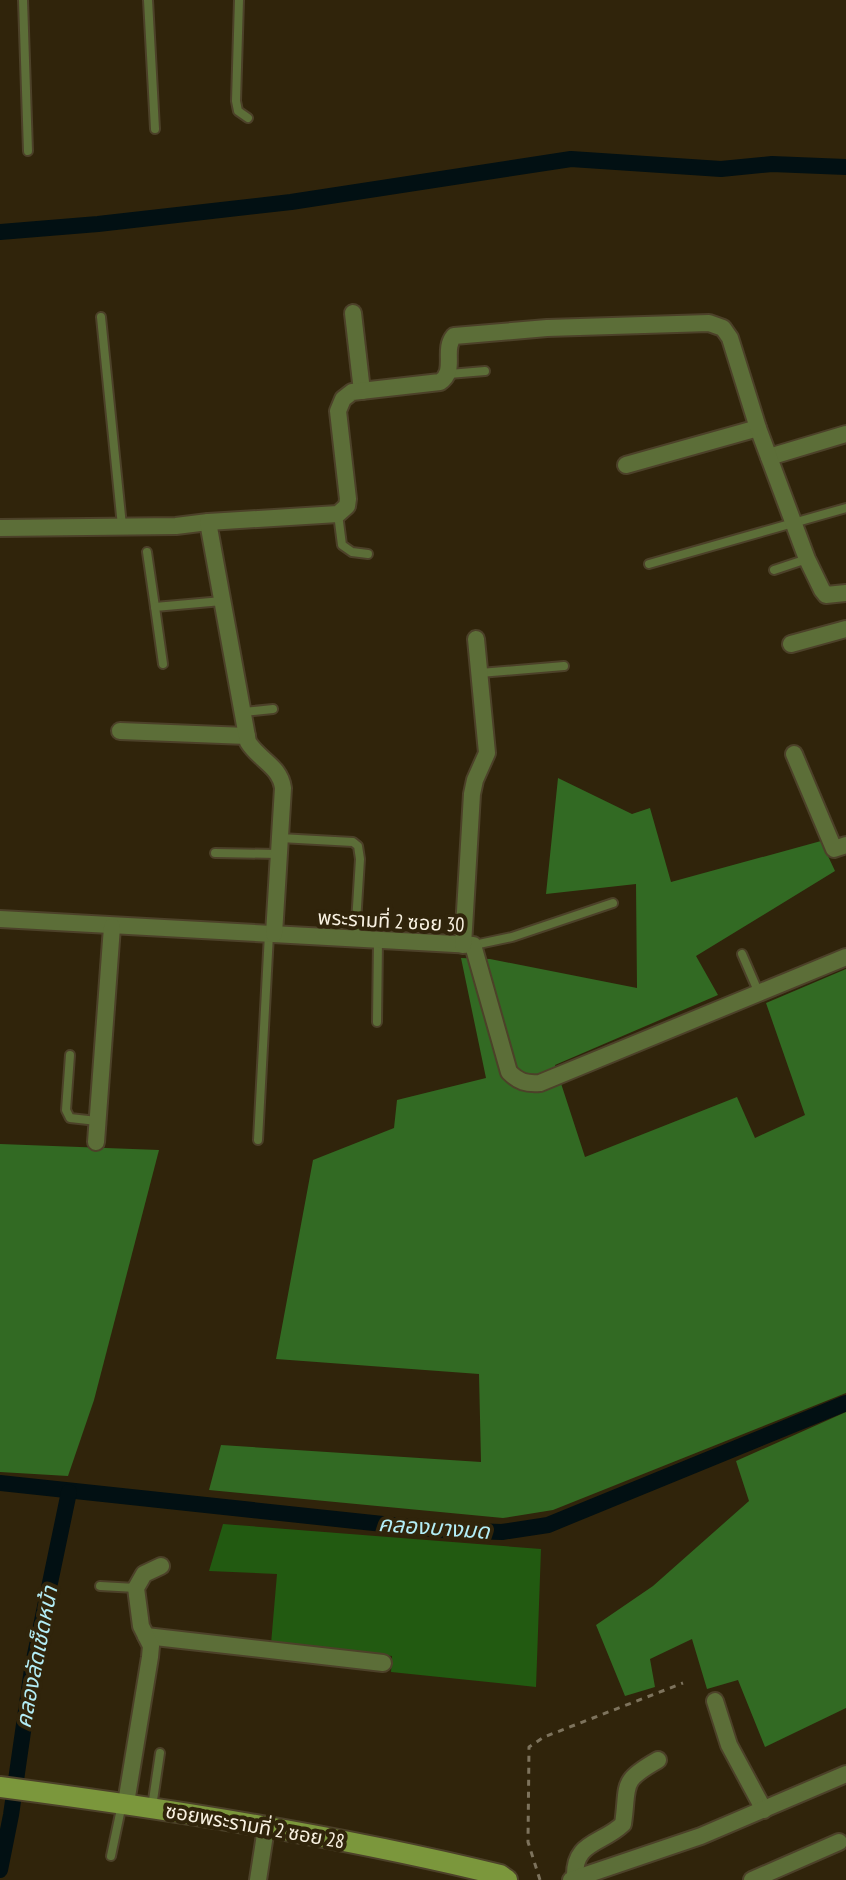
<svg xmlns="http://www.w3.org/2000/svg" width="846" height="1880" viewBox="0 0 846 1880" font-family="'PT Sans Narrow','Noto Sans Thai',sans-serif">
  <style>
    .green { fill: #225a11 }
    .forest { fill: #326a23 }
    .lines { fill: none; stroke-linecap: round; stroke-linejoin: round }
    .canal { stroke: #021013; stroke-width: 16 }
    .lane-casing { stroke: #4c4129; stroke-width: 12 }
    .street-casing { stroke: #4c4129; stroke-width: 20 }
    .secondary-casing { stroke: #4c4129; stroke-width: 24 }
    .path { stroke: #7d735d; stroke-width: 3; stroke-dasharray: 6 6; stroke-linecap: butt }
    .lane { stroke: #5c6e38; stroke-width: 8 }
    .street { stroke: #5c6e38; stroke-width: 16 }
    .secondary { stroke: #7b973c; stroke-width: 20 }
    .labels { text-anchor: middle; stroke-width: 8; stroke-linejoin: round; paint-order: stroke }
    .street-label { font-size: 20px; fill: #f8f1e1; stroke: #30240b }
    .water-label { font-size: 22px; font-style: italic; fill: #b3edf6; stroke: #30240b }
  </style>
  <rect width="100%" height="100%" fill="#30240b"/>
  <path class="green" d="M223 1524 541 1549 536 1687 391 1672 392 1656 271 1644 277 1574 209 1571Z"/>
  <g class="forest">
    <path d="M558 778 632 814 650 808 671 882 821 841 835 871 696 956 718 995 555 1065 585 1157 737 1097 755 1138 805 1115 766 1003 846 969V1393L553 1510 503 1518 209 1490 221 1445 481 1462 479 1374 276 1359 313 1160 394 1128 397 1100 486 1078 461 958 490 959 637 988 636 884 546 894Z"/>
    <path d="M0 1144 159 1150 94 1400 68 1476 0 1472Z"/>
    <path d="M846 1412V1708L765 1747 738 1680 707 1689 692 1639 650 1659 655 1687 625 1696 596 1625 653 1586 749 1501 736 1461Z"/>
  </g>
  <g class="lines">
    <g class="canal">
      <path d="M0 232 98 224 291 202 571 159 721 169 772 164 846 167"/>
      <path d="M0 1483 439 1530 502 1532 548 1525 846 1403"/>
      <path d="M0 1870 11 1815 32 1669 69 1492"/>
    </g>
    <defs>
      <g id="lane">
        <path d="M23 0 28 151"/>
        <path d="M148 0 155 129"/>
        <path d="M239 0 236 101 238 111 248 118"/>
        <path d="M101 317 122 526"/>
        <path d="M449 374 485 371"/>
        <path d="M338 514 342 545 352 552 368 554"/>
        <path d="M147 552 155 607"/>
        <path d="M649 564 846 508"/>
        <path d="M774 570 807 559"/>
        <path d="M163 664 155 607 222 601"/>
        <path d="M480 673 564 666"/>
        <path d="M243 712 273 709"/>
        <path d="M280 838 353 842 358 846 360 859 355 939"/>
        <path d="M215 853 278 854"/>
        <path d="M474 945 512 937 613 903"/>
        <path d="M742 954 758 991"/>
        <path d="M377 1022 378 941"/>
        <path d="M70 1055 66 1110 70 1118 97 1121"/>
        <path d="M258 1140 269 934"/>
        <path d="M100 1586 136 1588"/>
        <path d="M152 1807 160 1753"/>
        <path d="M111 1856 122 1804"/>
      </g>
      <g id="street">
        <path d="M353 313 362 391"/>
        <path d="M769 457 846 434"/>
        <path d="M626 465 758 428"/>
        <path d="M0 528 176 526 208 522"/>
        <path d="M791 644 846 629"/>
        <path d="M120 731 247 736"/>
        <path d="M794 754 834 849 846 845"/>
        <path d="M0 919 473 945 509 1072C519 1082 526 1084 540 1083L846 957"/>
        <path d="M274 934 283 788C280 766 259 760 248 742L208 522 338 514 347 506 348 499 338 411 343 399 352 392 440 382C457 371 442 350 454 336L547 328 709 323 723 328 730 338 758 428 807 559 822 590 826 595 846 593"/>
        <path d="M463 945 472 794 475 780 487 753 476 639"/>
        <path d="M96 1142 112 927"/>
        <path d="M146 1636 383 1663"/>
        <path d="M715 1701 729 1745 764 1810"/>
        <path d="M126 1803 150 1657 151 1646 141 1626 136 1588 144 1574 161 1566"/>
        <path d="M575 1879C573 1841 601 1845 623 1824 629 1784 619 1782 658 1760"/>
        <path d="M258 1880 266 1828"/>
        <path d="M571 1880 701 1836 846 1774"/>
        <path d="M752 1880 839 1842"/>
      </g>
      <path id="secondary" d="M0 1787C168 1809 336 1835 500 1875L507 1880"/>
    </defs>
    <use href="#lane" class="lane-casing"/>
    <use href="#street" class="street-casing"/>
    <use href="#secondary" class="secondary-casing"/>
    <path class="path" d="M540 1880 528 1842 529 1747 544 1737 683 1683"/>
    <use href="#lane" class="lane"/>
    <use href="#street" class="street"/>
    <use href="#secondary" class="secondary"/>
  </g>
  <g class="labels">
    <g class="street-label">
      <text transform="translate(391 921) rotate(3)" y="7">พระรามที่ 2 ซอย 30</text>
      <text transform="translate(255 1826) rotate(10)" y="7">ซอยพระรามที่ 2 ซอย 28</text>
    </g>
    <g class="water-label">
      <text transform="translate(434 1527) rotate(4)" y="8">คลองบางมด</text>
      <text transform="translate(36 1657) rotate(-79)" y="8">คลองลัดเช็ดหน้า</text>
    </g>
  </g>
</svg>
